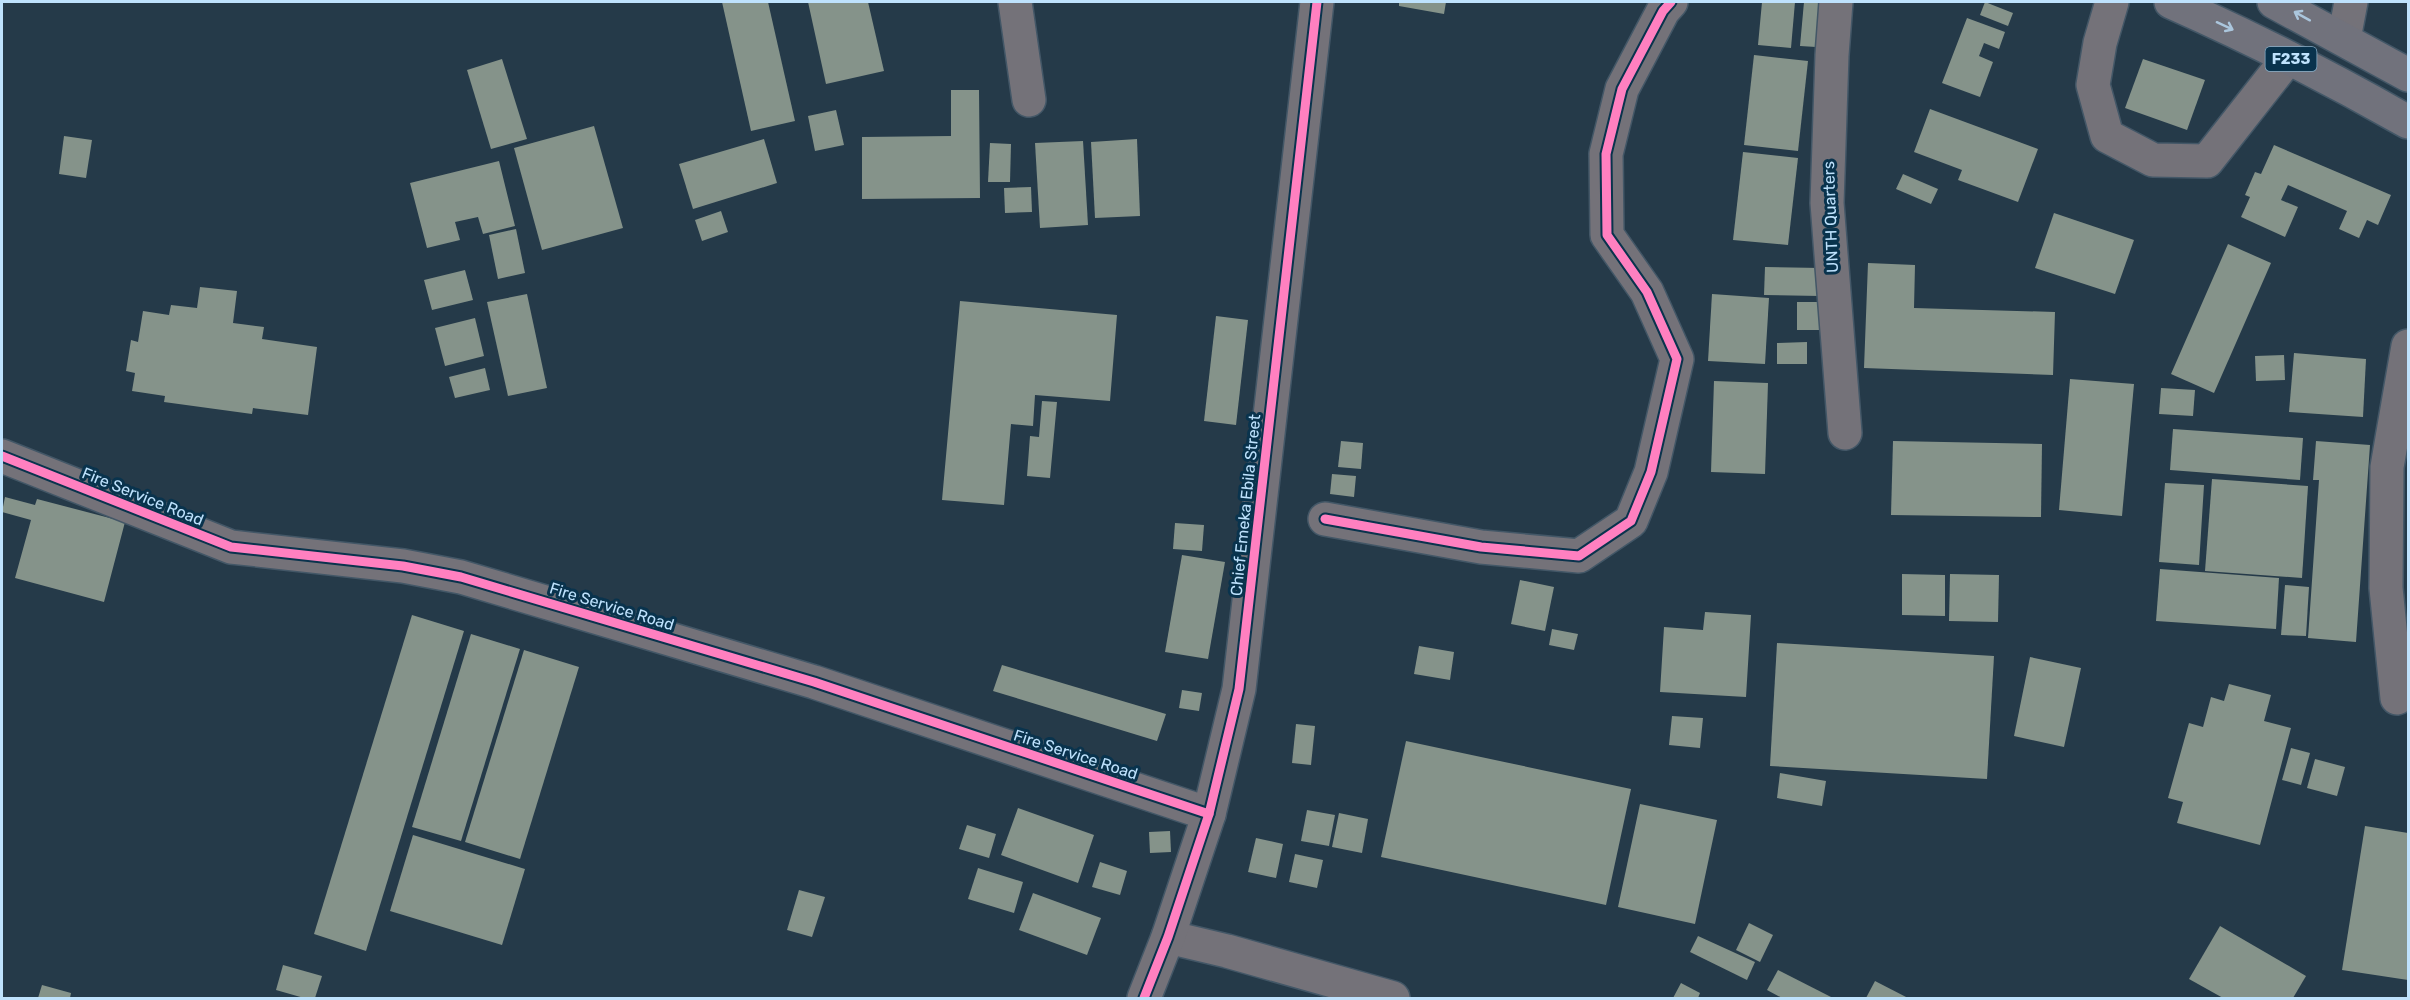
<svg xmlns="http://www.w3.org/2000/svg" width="2410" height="1000" viewBox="0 0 2410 1000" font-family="Rubik,sans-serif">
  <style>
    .building { fill: #85938a }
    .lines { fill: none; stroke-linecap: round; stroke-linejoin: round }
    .street-casing { stroke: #435767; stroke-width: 36 }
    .primary-casing { stroke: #435767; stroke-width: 36 }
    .street { stroke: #747279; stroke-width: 33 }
    .primary { stroke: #71727c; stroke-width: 33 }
    .cycleway-casing { stroke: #09334d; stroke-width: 13 }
    .cycleway { stroke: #ff80c0; stroke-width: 9 }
    .oneway { stroke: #abc6dd }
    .labels { text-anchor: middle; stroke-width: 6; stroke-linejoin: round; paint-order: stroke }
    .shield { fill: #09334d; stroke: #88aec8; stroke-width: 1.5 }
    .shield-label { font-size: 15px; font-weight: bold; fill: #bee2fd }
    .street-label { font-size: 16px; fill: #bee2fd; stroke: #09334d }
  </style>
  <rect width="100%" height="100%" fill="#253a49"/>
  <g class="building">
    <path d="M722 2H768L795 121 751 131Z"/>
    <path d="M808 2H868L884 71 826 84Z"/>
    <path d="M1399 2H1446L1444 14 1399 6Z"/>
    <path d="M1762 2H1795L1791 48 1758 45Z"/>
    <path d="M1804 2H1820L1816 47 1800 46Z"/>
    <path d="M1985 2 2013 13 2008 26 1980 15Z"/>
    <path d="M1967 18 2005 32 1999 49 1984 43 1979 56 1993 62 1980 97 1942 83Z"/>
    <path d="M1754 55 1808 61 1798 151 1744 145Z"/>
    <path d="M502 59 527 139 491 149 467 70Z"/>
    <path d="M2143 59 2205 80 2187 130 2125 108Z"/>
    <path d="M951 90H979L980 198 862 199V137L951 136Z"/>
    <path d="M1930 109 2038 149 2018 202 1958 180 1962 170 1914 152Z"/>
    <path d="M836 110 844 145 815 151 808 116Z"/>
    <path d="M594 126 623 228 542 250 514 148Z"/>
    <path d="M64 136 92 140 86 178 59 174Z"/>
    <path d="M764 139 777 183 693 209 679 164Z"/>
    <path d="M1137 139 1140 216 1095 218 1091 142Z"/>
    <path d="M1083 141 1088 225 1040 228 1035 143Z"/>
    <path d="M990 143 1011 144 1010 182H988Z"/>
    <path d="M2274 145 2391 195 2378 225 2367 220 2359 238 2339 229 2347 211 2288 185 2281 200 2298 207 2285 237 2241 217 2250 197 2245 195 2255 172 2261 174Z"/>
    <path d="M1743 152 1798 158 1788 245 1733 240Z"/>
    <path d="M499 161 515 226 483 234 478 217 455 222 460 240 427 248 410 183Z"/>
    <path d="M1903 174 1938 189 1931 204 1896 189Z"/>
    <path d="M1031 187 1032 212 1005 213 1004 188Z"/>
    <path d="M721 211 728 232 702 241 695 220Z"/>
    <path d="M2054 213 2134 240 2115 294 2035 268Z"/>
    <path d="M516 229 525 273 498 279 489 235Z"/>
    <path d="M2228 244 2271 263 2214 393 2171 374Z"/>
    <path d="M1868 263 1915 265 1914 308 2055 312 2053 375 1864 368Z"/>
    <path d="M1765 267 1821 268 1820 296 1764 295Z"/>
    <path d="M465 270 473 300 432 310 424 280Z"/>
    <path d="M200 287 237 291 233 323 264 327 262 339 317 347 308 415 253 408 252 414 164 402 165 396 132 391 135 373 126 371 131 340 138 342 143 311 169 315 171 305 197 308Z"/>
    <path d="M527 294 547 388 508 396 487 302Z"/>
    <path d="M1712 294 1769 298 1765 364 1708 361Z"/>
    <path d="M960 301 1117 315 1110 401 1035 395 1033 426 1011 424 1004 505 942 500Z"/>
    <rect x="1797" y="302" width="25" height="28"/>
    <path d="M1216 316 1248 320 1236 425 1204 421Z"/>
    <path d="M475 318 484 356 445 366 435 328Z"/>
    <path d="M1807 342V364H1777V343Z"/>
    <path d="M2294 353 2366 359 2363 417 2289 412Z"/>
    <path d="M2284 355 2285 380 2256 381 2255 356Z"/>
    <path d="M485 368 490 390 455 398 449 377Z"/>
    <path d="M2070 379 2134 384 2122 516 2059 510Z"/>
    <path d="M1714 381 1768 383 1765 474 1711 472Z"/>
    <path d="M2161 388 2195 390 2193 416 2159 414Z"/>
    <path d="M1042 401 1057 402 1050 478 1027 476 1030 436 1039 437Z"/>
    <path d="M2173 429 2303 438 2300 480 2170 470Z"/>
    <path d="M1341 441 1363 443 1361 469 1338 467Z"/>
    <path d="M1893 441 2042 444 2041 517 1891 515Z"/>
    <path d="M2316 441 2370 445 2356 642 2308 638 2319 480H2313Z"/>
    <path d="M1332 474 1356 476 1354 497 1330 494Z"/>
    <path d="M2212 479 2308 486 2302 578 2205 571Z"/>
    <path d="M2165 483 2204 485 2199 565 2159 562Z"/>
    <path d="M5 497 35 505 37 499 125 522 104 602 15 578 31 520 2 512Z"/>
    <path d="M1175 523 1204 525 1202 551 1173 549Z"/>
    <path d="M1182 555 1225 562 1208 659 1165 652Z"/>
    <path d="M2160 569 2279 578 2276 629 2156 621Z"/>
    <path d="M1902 574 1945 575V616L1902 615Z"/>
    <path d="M1950 574 1999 575 1998 622 1949 621Z"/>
    <path d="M1520 580 1554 587 1545 631 1511 624Z"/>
    <path d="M2285 585 2309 587 2306 636 2281 635Z"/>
    <path d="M1705 612 1751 615 1746 697 1660 692 1664 627 1703 630Z"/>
    <path d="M412 615 464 631 366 951 314 934Z"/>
    <path d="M1552 629 1578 634 1574 650 1549 645Z"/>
    <path d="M471 634 520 649 461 841 412 827Z"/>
    <path d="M1777 643 1994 656 1987 779 1770 766Z"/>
    <path d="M1419 646 1454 652 1450 680 1414 674Z"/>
    <path d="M524 650 579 667 520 859 465 842Z"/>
    <path d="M2030 657 2081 668 2064 747 2014 736Z"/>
    <path d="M1002 665 1166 714 1157 741 993 691Z"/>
    <path d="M2229 684 2271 695 2264 721 2291 728 2260 845 2177 823 2183 802 2168 798 2189 723 2203 727 2211 697 2224 701Z"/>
    <path d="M1182 690 1202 693 1199 711 1179 708Z"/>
    <path d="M1672 716 1703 718 1700 748 1669 745Z"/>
    <path d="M1296 724 1315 726 1311 765 1292 763Z"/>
    <path d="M1406 741 1631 789 1606 905 1381 857Z"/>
    <path d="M2291 748 2310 753 2301 785 2282 780Z"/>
    <path d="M2315 759 2345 767 2337 796 2307 788Z"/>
    <path d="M1780 773 1826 781 1822 806 1777 798Z"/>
    <path d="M1640 804 1717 820 1695 924 1618 907Z"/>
    <path d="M1018 808 1094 835 1078 883 1001 855Z"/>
    <path d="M1307 810 1335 815 1329 846 1301 841Z"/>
    <path d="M1339 813 1368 819 1362 853 1332 847Z"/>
    <path d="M967 825 996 834 989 858 959 849Z"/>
    <path d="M2365 826 2408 833V980L2342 970Z"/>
    <path d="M1170 831 1171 852 1150 853 1149 832Z"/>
    <path d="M413 835 525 869 502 945 390 911Z"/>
    <path d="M1256 838 1283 844 1276 878 1248 872Z"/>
    <path d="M1295 854 1323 860 1317 888 1289 882Z"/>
    <path d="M1100 862 1127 871 1120 895 1092 887Z"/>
    <path d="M978 868 1023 882 1014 913 968 899Z"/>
    <path d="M799 890 825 897 812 937 787 930Z"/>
    <path d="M1033 893 1101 918 1087 955 1019 930Z"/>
    <path d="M1749 923 1773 935 1760 962 1736 950Z"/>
    <path d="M2220 926 2306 976 2293 998H2223L2189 979Z"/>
    <path d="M1698 936 1755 962 1747 980 1690 952Z"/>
    <path d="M283 965 322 976 315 998H304L276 990Z"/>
    <path d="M1778 970 1833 998H1782L1767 990Z"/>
    <path d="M1875 981 1908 998H1866Z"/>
    <path d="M1681 983 1700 993 1698 998H1673Z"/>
    <path d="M42 985 71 993 70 998H38Z"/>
  </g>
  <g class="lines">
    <defs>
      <g id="street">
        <path d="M1015 2 1029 100"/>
        <path d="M1836 2 1832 55 1827 203 1845 433"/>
        <path d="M2112 2 2100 43 2093 85 2107 136 2153 160 2207 161 2288 58"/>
        <path d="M2344 39 2351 2"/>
        <path d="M2 456 231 547 403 566 461 577 814 682 1209 814"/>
        <path d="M1325 519 1481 547 1579 556 1631 521 1651 472 1677 359 1647 292 1607 235 1606 154 1622 89 1663 11 1671 2"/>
        <path d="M2397 698 2386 588 2387 467 2408 346"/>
        <path d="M1168 937 1227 951 1393 998"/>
        <path d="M1144 998 1168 937 1209 814 1239 689 1317 2"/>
      </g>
      <g id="primary">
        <path d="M2171 2C2252 38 2331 78 2408 122"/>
        <path d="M2274 2 2408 75"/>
      </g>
    </defs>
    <use href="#street" class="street-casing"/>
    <use href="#primary" class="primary-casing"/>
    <use href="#street" class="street"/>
    <use href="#primary" class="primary"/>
    <defs>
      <g id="cycleway">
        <path d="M2 456 231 547 403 566 461 577 814 682 1209 814"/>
        <path d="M1325 519 1481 547 1579 556 1631 521 1651 472 1677 359 1647 292 1607 235 1606 154 1622 89 1663 11 1671 2"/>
        <path d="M1144 998 1168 937 1209 814 1239 689 1317 2"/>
      </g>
    </defs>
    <use href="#cycleway" class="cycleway-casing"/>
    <use href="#cycleway" class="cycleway"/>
  </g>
  <defs><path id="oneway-shaft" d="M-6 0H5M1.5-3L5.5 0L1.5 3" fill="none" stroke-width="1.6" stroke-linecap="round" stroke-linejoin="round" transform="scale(1.5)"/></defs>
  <g class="oneway">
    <use href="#oneway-shaft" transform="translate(2302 16) rotate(-151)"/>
    <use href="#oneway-shaft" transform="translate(2225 26) rotate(25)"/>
  </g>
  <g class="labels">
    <rect class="shield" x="2265.5" y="47" width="51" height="24" rx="4.5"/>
    <g class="shield-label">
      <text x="2291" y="64">F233</text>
    </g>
    <g class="street-label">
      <text transform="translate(1830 217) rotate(-92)" y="6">UNTH Quarters</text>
      <text transform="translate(143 496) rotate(22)" y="6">Fire Service Road</text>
      <text transform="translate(1245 505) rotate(-84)" y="6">Chief Emeka Ebila Street</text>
      <text transform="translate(612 606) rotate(17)" y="6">Fire Service Road</text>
      <text transform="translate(1076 754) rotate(18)" y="6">Fire Service Road</text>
    </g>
  </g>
  <rect width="2410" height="1000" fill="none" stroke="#bee2fd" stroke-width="6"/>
</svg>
